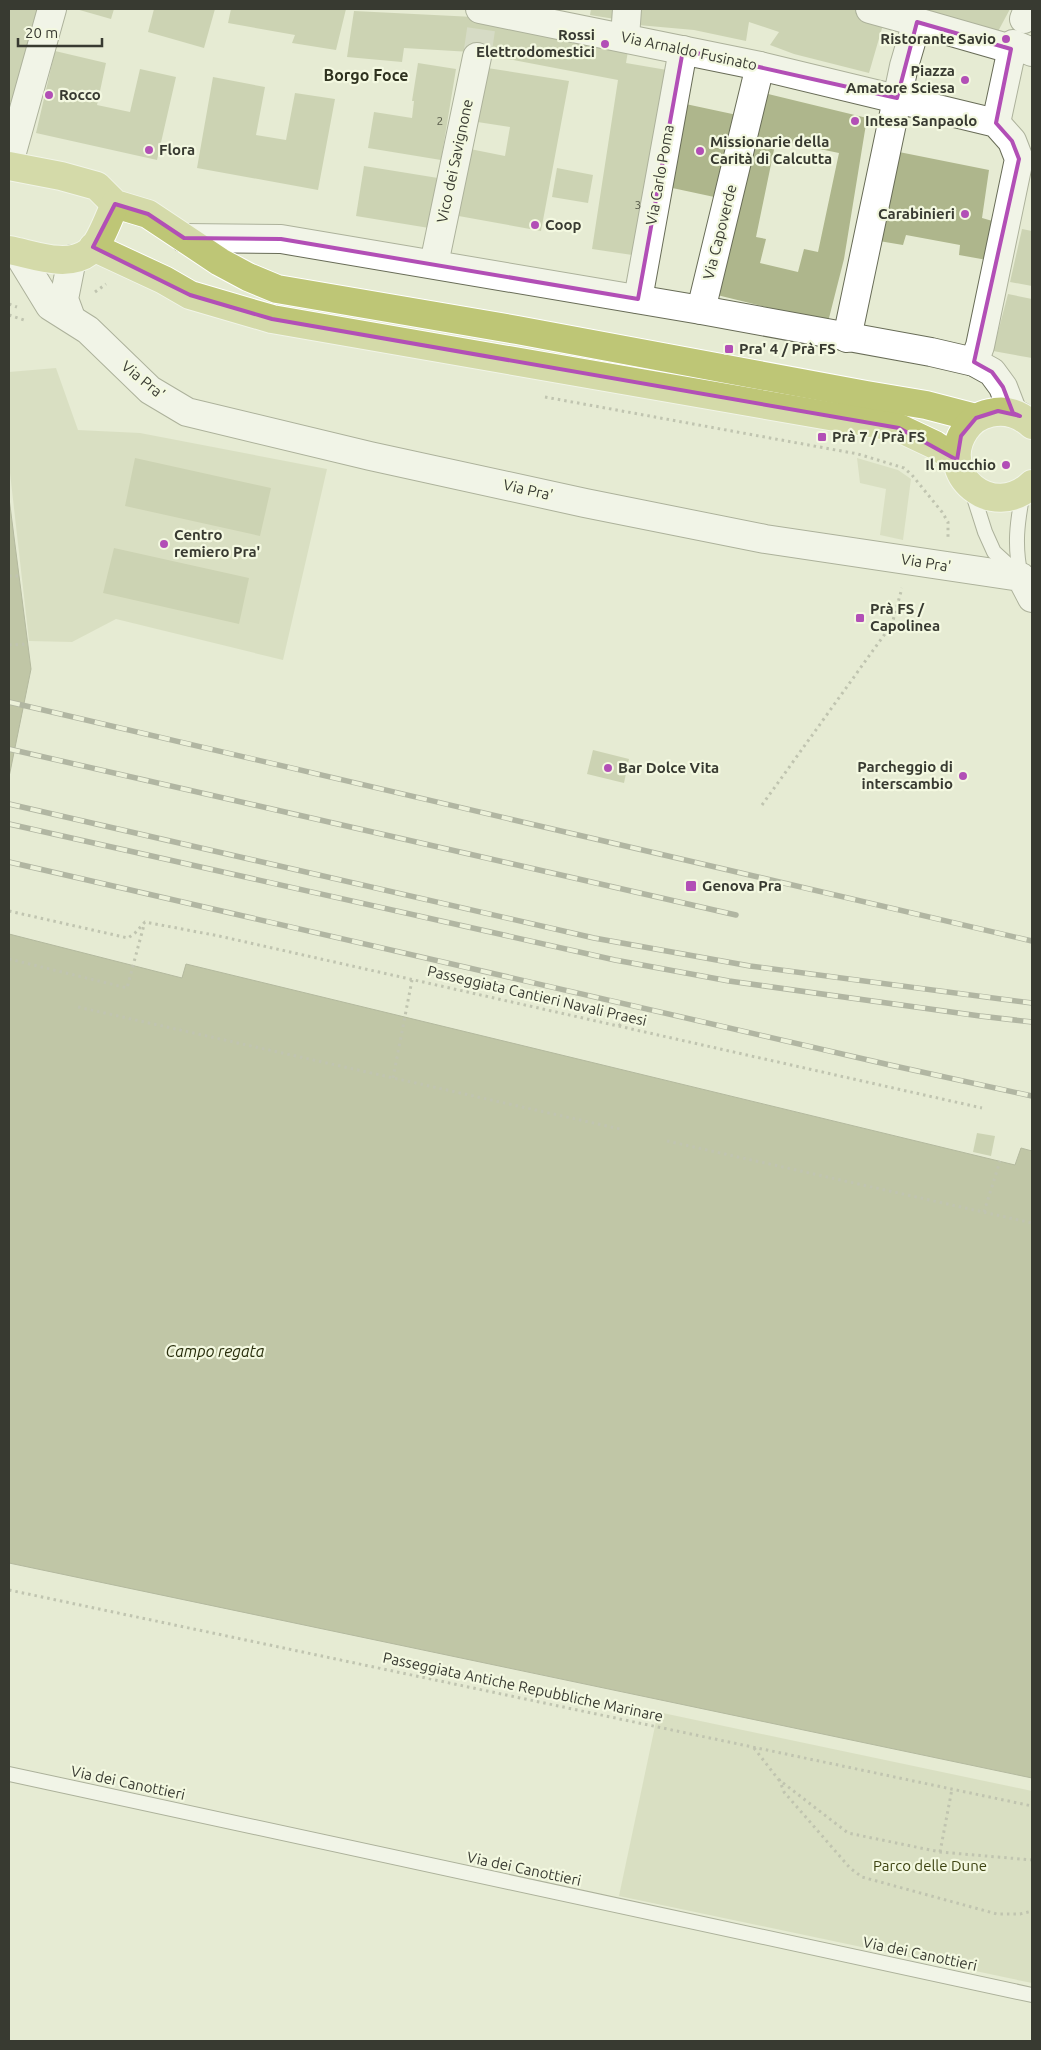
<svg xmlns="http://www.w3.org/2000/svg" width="1041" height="2050" viewBox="0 0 1041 2050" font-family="Ubuntu,sans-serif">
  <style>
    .green { fill: #cbd1ad }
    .water { fill: #929970; stroke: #777c5d }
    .building { fill: #aeb68c; fill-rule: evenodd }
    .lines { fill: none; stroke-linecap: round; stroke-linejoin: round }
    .street-tunnel { stroke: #c3c8b3; stroke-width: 28; stroke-dasharray: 28 14; stroke-linecap: butt }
    .lane-casing { stroke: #686c57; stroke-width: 16 }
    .street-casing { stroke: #686c57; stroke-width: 30 }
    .secondary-casing { stroke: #686c57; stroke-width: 30 }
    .primary-casing { stroke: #fff; stroke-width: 30 }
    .path { stroke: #939685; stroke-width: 3; stroke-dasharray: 2.5 4; stroke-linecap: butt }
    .lane { stroke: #fff; stroke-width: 14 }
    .street { stroke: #fff; stroke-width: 28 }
    .secondary { stroke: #fff; stroke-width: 28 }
    .primary { stroke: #bec676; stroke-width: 28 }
    .rail-casing { stroke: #727567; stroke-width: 5.5 }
    .rail { stroke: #f3f8e0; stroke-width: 4; stroke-dasharray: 11; stroke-linecap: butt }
    .marked { fill: none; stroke: #b24fb6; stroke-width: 4; stroke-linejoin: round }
    .poi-dot { fill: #b24fb6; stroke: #f3f8e0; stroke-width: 2 }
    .labels { text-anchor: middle; stroke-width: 4.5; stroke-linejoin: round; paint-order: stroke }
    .number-label { font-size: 12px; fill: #565948 }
    .poi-label { font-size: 15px; font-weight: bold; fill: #383a31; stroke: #f3f8e0; text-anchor: start }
    .street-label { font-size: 15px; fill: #383a31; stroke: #f3f8e0 }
    .park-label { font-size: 15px; fill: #3c4210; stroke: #f3f8e0 }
    .neighbourhood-label { font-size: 16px; font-weight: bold; fill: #2f321f; stroke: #f3f8e0 }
    .water-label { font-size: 16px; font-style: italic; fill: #292e0c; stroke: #f3f8e0 }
  </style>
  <rect width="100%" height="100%" fill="#e6ebd3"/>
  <g class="green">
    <path d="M56 368 78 430 140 433 327 469 283 660 116 619 72 642 29 641 9 464V372Z"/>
    <path d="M857 458 898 470 911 479 903 540 880 535 886 489 860 483Z"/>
    <path d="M658 1712 1032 1791V1983L619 1896Z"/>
  </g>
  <g class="water">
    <path d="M9 498 31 669 9 777Z"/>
    <path d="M9 934 182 978 186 964 1015 1165 1021 1148 1032 1151V1778L9 1563Z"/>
  </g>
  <g class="building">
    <path d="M9 9H44L18 105 9 102Z"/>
    <path d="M76 9H114L111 19Z"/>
    <path d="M154 9H215L204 48 148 32Z"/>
    <path d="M231 9H346L336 50 292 43 295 35 228 23Z"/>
    <path d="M591 9H622L621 20 590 15Z"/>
    <path d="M640 9H858L885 18 869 73 794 54 770 45 779 32 749 22 746 41 694 30 638 25Z"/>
    <path d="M907 9H1010L995 37Z"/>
    <path d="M354 11 474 17 629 45 626 63 667 70 639 256 592 249 618 80 471 52 404 48 402 62 347 57Z"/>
    <path d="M55 51 106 63 97 105 130 112 140 69 176 77 157 160 36 133Z"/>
    <path d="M418 63 456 69 441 160 368 148 374 112 412 118 414 101H412Z"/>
    <path d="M481 67 569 81 541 231 453 215 465 148 505 156 510 127 471 121Z"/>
    <path d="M213 77 265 87 256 135 286 140 295 93 335 99 318 190 197 168Z"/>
    <path d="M764 93 867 118 844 259 828 322 713 294ZM776 140 839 153 818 252 804 249 798 272 760 263 766 239 756 237Z"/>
    <path d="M681 103 737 115 719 198 663 186Z"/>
    <path d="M899 152 989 170 982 218 996 222 987 260 959 255 960 245 906 235 903 245 879 241Z"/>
    <path d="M364 166 438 178 429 228 356 216Z"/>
    <path d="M557 168 593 175 588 203 552 197Z"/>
    <path d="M1022 229 1032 231V286L1010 282Z"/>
    <path d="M1008 294 1032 299V358L993 351Z"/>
    <path d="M135 458 271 488 260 536 125 506Z"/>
    <path d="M114 548 249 578 239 624 103 593Z"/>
    <path d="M593 750 629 759 624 783 587 774Z"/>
    <path d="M977 1133 995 1136 991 1156 973 1152Z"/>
  </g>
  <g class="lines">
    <path class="street-tunnel" d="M477 57 484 9"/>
    <defs>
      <g id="lane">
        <path d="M971 488 985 532 994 552 1017 573"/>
        <path d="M1021 577C1014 546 1017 523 1023 492"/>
        <path d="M9 1774 1032 1995"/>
      </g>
      <g id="street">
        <path d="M480 9 760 66 996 123 1012 141 1019 159 980 346 974 362"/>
        <path d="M870 9 917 22"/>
        <path d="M1024 19 1028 9"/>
        <path d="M625 37 627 9"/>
        <path d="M996 123 1013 44 1032 52"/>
        <path d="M184 238 281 239 701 310 931 352 974 362 992 372 1003 387 1013 413 1020 416"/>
        <path d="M17 252 50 306 88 330 150 390 187 412 370 456 585 503 765 539 1021 577 1032 598"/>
        <path d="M434 264 477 57"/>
        <path d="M638 299 683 50"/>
        <path d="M701 310 760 66"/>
        <path d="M71 318 64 299 72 259"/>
        <path d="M847 338 904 66 917 22 1011 49"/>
      </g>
      <path id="secondary" d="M9 163 52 9"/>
      <g id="primary">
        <path d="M9 166 61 176 97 186 115 204 148 214 220 262 248 277 277 289 517 330 866 395 926 405 976 418"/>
        <path d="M93 247 164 280 190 295 272 319 899 428 935 445 957 460"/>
        <path d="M9 250C32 254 67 269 89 252 100 244 109 217 115 204"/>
        <path d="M1032 425C1020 414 1006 409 990 413 980 415 971 421 965 430 935 474 993 522 1032 484"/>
      </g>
    </defs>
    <use href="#lane" class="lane-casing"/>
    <use href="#street" class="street-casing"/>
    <use href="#secondary" class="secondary-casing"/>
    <use href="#primary" class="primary-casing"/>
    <g class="path">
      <path d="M95 292 106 284"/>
      <path d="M9 304 17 307"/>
      <path d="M9 315 27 321"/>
      <path d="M545 397 858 454 904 468 912 475 942 512 948 522V539"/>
      <path d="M9 576H19"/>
      <path d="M9 645 28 644"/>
      <path d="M762 805 892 624 902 588"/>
      <path d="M9 911 128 938 135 933 145 922 219 936 982 1108"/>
      <path d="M9 959 127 988 144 925"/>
      <path d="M78 1007 620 1129"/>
      <path d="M619 1026 627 1016"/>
      <path d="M393 1078 412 980"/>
      <path d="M667 1141 1032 1223"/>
      <path d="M984 1212 1000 1161"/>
      <path d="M9 1590 1032 1806"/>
      <path d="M754 1748 778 1779 848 1833 940 1852 1032 1860"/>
      <path d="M779 1779 784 1792 850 1868 862 1877 997 1914H1020L1032 1911"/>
      <path d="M940 1852 952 1789"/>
    </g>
    <use href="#lane" class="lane"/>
    <use href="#street" class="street"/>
    <use href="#secondary" class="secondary"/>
    <use href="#primary" class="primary"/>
    <defs>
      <g id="rail">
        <path d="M9 702 1032 941"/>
        <path d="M9 749 736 915"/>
        <path d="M9 804 594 938 750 966 1032 1003"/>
        <path d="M9 824 615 960 729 981 980 1016 1032 1022"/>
        <path d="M9 862 890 1065 1032 1096"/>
      </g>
    </defs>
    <use href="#rail" class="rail-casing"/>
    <use href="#rail" class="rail"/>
  </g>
  <path d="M0 0H1041V2050H0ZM917 22 1011 49 996 123 1012 141 1019 159 974 362 992 372 1003 387 1013 413 1020 416 998 411 976 418 961 436 957 460 899 428 272 319 190 295 93 247 115 204 148 214 184 238 281 239 638 299 683 50 897 98Z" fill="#e6ebd3" fill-opacity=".55" fill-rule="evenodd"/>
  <path class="marked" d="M917 22 1011 49 996 123 1012 141 1019 159 974 362 992 372 1003 387 1013 413 1020 416 998 411 976 418 961 436 957 460 899 428 272 319 190 295 93 247 115 204 148 214 184 238 281 239 638 299 683 50 897 98Z"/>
  <g class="poi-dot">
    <circle cx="1006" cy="39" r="5"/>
    <circle cx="605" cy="44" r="5"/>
    <circle cx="965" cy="80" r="5"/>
    <circle cx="49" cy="95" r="5"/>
    <circle cx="855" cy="121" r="5"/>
    <circle cx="149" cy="150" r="5"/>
    <circle cx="700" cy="151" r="5"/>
    <circle cx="965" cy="214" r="5"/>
    <circle cx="535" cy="225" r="5"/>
    <rect x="724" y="344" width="10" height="10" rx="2.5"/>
    <rect x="817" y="432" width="10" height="10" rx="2.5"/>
    <circle cx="1006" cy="465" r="5"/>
    <circle cx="164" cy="544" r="5"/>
    <rect x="855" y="613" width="10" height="10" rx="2.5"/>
    <circle cx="608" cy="768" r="5"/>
    <circle cx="963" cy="776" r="5"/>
    <rect x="685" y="880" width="12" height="12" rx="2.5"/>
  </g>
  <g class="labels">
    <g class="number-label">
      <text x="440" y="125">2</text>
      <text x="638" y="209">3</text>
    </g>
    <g class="poi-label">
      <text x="595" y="40" text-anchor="end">Rossi<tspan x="595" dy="17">Elettrodomestici</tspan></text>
      <text x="996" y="44" text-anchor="end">Ristorante Savio</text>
      <text x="955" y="76" text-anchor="end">Piazza<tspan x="955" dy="17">Amatore Sciesa</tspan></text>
      <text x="59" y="100">Rocco</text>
      <text x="865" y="126">Intesa Sanpaolo</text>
      <text x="710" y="147">Missionarie della<tspan x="710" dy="17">Carità di Calcutta</tspan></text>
      <text x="159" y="155">Flora</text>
      <text x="955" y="219" text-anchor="end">Carabinieri</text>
      <text x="545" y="230">Coop</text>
      <text x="739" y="354">Pra' 4 / Prà FS</text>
      <text x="832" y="442">Prà 7 / Prà FS</text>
      <text x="996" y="470" text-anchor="end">Il mucchio</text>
      <text x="174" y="540">Centro<tspan x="174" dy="17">remiero Pra'</tspan></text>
      <text x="870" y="614">Prà FS /<tspan x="870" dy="17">Capolinea</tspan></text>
      <text x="953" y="772" text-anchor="end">Parcheggio di<tspan x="953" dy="17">interscambio</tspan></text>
      <text x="618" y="773">Bar Dolce Vita</text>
      <text x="702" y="891">Genova Pra</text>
    </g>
    <g class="street-label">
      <text transform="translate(689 51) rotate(12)" y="5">Via Arnaldo Fusinato</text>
      <text transform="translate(455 161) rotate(-78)" y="5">Vico dei Savignone</text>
      <text transform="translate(660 175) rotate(-80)" y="5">Via Carlo Poma</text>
      <text transform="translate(720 232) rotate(-76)" y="5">Via Capoverde</text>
      <text transform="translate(143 380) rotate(39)" y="5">Via Pra'</text>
      <text transform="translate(528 490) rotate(13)" y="5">Via Pra'</text>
      <text transform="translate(926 563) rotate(9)" y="5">Via Pra'</text>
      <text transform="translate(537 996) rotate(13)" y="5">Passeggiata Cantieri Navali Praesi</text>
      <text transform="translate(523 1687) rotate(12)" y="5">Passeggiata Antiche Repubbliche Marinare</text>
      <text transform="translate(128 1783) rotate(12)" y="5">Via dei Canottieri</text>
      <text transform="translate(524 1869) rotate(12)" y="5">Via dei Canottieri</text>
      <text transform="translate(920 1954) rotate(12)" y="5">Via dei Canottieri</text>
    </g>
    <g class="park-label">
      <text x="930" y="1871">Parco delle Dune</text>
    </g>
    <g class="neighbourhood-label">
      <text x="366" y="81">Borgo Foce</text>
    </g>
    <g class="water-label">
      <text x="215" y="1357">Campo regata</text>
    </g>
  </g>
  <rect width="1041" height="2050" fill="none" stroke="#383a31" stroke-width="20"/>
  <path d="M18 38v8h84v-8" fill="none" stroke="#383a31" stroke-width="2.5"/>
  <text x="25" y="38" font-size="15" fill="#383a31" stroke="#f3f8e0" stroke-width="4" paint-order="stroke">20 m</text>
</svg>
